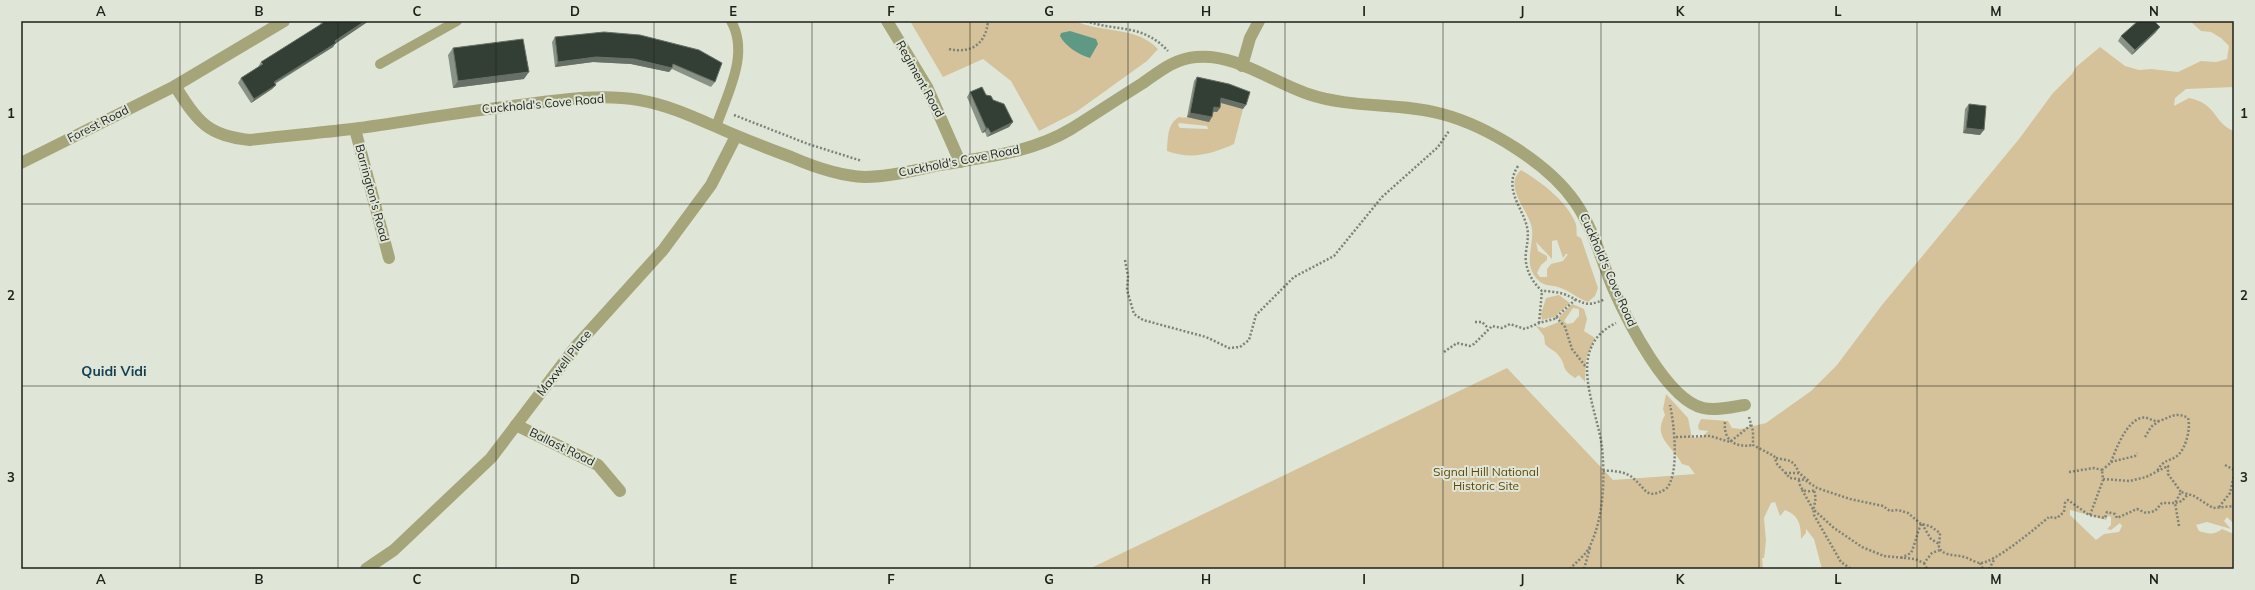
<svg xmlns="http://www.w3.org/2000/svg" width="2255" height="590" viewBox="0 0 2255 590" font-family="Mulish,sans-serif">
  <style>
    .green { fill: #d5c29a; fill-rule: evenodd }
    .water { fill: #5d9984 }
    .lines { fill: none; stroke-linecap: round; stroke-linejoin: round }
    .path { stroke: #7e8379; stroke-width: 2.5; stroke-dasharray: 2 2; stroke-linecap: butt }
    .service { stroke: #a6a57a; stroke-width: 10 }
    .minor { stroke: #a6a57a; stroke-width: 12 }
    .tertiary { stroke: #a6a57a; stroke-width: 12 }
    .wall { fill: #899286 }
    .shaded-wall { fill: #677066 }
    .building { fill: #333e35; stroke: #677066 }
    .grid { fill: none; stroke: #1e211b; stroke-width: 1; stroke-opacity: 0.55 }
    .labels { text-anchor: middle; stroke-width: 4; stroke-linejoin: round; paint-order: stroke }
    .street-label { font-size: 12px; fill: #1e211b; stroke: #dfe6d7 }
    .park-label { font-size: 12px; fill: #604809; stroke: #dfe6d7 }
    .quarter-label { font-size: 14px; font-weight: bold; fill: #123f54; stroke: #dfe6d7 }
    .neatline { fill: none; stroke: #1e211b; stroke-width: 1.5 }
    .grid-label { font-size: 13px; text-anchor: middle; font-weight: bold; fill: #1e211b }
  </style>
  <rect width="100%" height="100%" fill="#dfe6d7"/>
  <g class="green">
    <path d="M910 21H1075C1101 33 1137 26 1158 49L1147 61 1076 112 1039 131 1011 81 983 59 943 77Z"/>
    <path d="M2190 21H2234V87L2186 89 2175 98 2174 106 2189 98C2218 104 2213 123 2234 131V524L2227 517 2224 521 2231 529 2207 522 2196 525 2199 531C2209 534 2214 535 2222 529L2234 534V569H1822L1814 539 1806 529V533L1801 539C1801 524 1799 516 1785 510L1780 516 1775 502 1771 503 1764 518 1766 541 1764 558H1762L1763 569H1089L1507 368 1613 480 1695 474 1689 466 1682 464C1672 445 1652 438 1665 415L1663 409 1666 394 1688 418 1692 438 1702 437 1708 431 1699 430 1698 426 1701 419 1728 421 1732 428 1741 429 1766 423 1811 391 1837 365 1882 305 2019 139 2053 93 2072 74 2076 67 2100 47 2125 66 2139 70 2151 69 2178 72 2201 61 2216 62 2227 59 2229 46 2221 38 2211 32 2201 31ZM2070 510 2106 520 2108 516 2111 517V525L2107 529 2111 530 2120 523 2122 526 2119 532 2104 534 2096 540 2070 515Z"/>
    <path d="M1219 102 1243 109 1234 144C1212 154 1191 160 1167 151 1168 138 1167 124 1179 117 1191 120 1204 110 1216 112ZM1179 123 1207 126 1208 129 1180 128 1178 125Z"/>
    <path d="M1521 170C1541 182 1567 201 1576 224 1577 228 1576 232 1577 236L1581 238 1598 288 1595 296 1588 302C1578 299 1569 290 1558 287 1551 285 1544 286 1539 281 1522 265 1534 248 1532 229 1530 211 1502 187 1521 170ZM1557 240 1563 258 1566 254H1568L1563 261 1551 264 1547 269V277H1540L1537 273 1541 265 1547 260V256L1538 251 1536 242 1552 259V241Z"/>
    <path d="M1559 295 1570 303 1554 317 1542 320 1541 314 1546 298Z"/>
    <path d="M1572 304 1584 309 1587 319 1584 331 1595 338 1586 359 1585 382 1579 375 1575 378C1559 367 1568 368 1559 356 1555 350 1549 349 1545 344L1544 336 1536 326 1544 328 1561 321 1558 318ZM1573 308 1579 309V316L1573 323 1567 324 1564 321Z"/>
  </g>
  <path class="water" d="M1070 31 1096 39 1098 44 1090 58C1079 55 1065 46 1060 36L1061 33Z"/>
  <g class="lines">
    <g class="path">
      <path d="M1086 21C1117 32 1142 23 1168 51"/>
      <path d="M949 49C971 54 986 44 988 21"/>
      <path d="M734 115 808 144 862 161"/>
      <path d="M1518 166C1503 189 1522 206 1527 227 1529 236 1527 243 1526 252 1524 267 1531 281 1542 291 1549 291 1557 292 1564 294 1582 301 1584 309 1605 299"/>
      <path d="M1125 260 1128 276 1127 290 1134 314 1143 320 1206 337 1229 348 1240 347 1249 340 1256 315 1294 277 1334 256 1382 197 1438 147 1449 131"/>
      <path d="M1556 317 1565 327 1572 349 1586 367"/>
      <path d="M1475 322H1482L1488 328"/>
      <path d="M1539 323 1542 291"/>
      <path d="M1444 352 1457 343 1470 346 1474 344 1492 326 1502 328 1510 324 1525 329 1539 323 1554 319 1575 300"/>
      <path d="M1749 417 1753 431V445L1774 456 1777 464 1790 478 1805 480 1817 488 1850 499 1883 506 1890 511 1898 510 1908 513 1921 524 1930 526 1940 533 1939 547C1942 555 1952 555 1960 556 1967 557 1974 562 1980 563 1993 564 2037 527 2049 517L2057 518 2064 512 2065 503 2068 500 2089 515 2105 518 2107 512 2115 514 2117 518 2137 509 2146 513 2155 511 2162 503H2175L2181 492 2194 496 2213 508 2234 506"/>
      <path d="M1725 422C1723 441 1736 448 1753 445"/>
      <path d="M1676 437 1710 436 1730 442 1751 425"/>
      <path d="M2145 437 2151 427 2159 421"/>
      <path d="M1776 458C1790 461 1793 459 1799 473"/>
      <path d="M2111 462 2135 456 2137 453"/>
      <path d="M2225 465 2234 470"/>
      <path d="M2102 470C2104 468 2109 465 2111 462 2116 449 2126 422 2141 418 2148 416 2152 422 2159 421 2169 418 2176 411 2188 418 2191 428 2186 449 2177 456 2167 463 2165 458 2157 471"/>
      <path d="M1603 471C1612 470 1627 472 1633 478 1647 490 1646 500 1666 489 1680 475 1674 423 1670 405"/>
      <path d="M2069 472 2094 468 2102 470"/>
      <path d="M1785 473H1799L1809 481"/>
      <path d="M2103 479 2130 481 2146 477 2168 466V474L2181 492"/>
      <path d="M1799 480C1800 491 1806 493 1815 490"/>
      <path d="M1802 490 1813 509 1834 528 1862 547 1884 556 1915 559 1924 563 1932 553 1940 550"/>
      <path d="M1814 491C1818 502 1812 505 1814 515L1841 562 1851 569"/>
      <path d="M2219 507 2230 493 2234 475"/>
      <path d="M2090 515 2103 480 2102 470"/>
      <path d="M1922 524 1931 539 1939 544"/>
      <path d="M2179 526 2175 503 2182 501 2188 494"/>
      <path d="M1901 558 1911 553C1915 544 1917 534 1921 524"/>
      <path d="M1924 563 1927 569"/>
      <path d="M1980 563 1983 569"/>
      <path d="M1570 569C1576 562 1587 554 1590 546 1604 516 1605 479 1602 447 1597 407 1564 348 1616 323"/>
      <path d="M1584 569 1590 548"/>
      <path d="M1989 569 1994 560"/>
    </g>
    <g class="service">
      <path d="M380 64 457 21"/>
      <path d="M716 127C727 94 750 54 731 21"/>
    </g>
    <g class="minor">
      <path d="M887 21 927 87 960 162"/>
      <path d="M1242 66 1250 38 1259 21"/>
      <path d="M175 86C197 120 206 136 250 140 284 136 318 133 352 129 405 122 458 112 512 106 554 101 597 93 639 100 674 106 704 122 735 135 754 143 772 150 791 157 814 167 839 176 865 177 890 177 916 170 940 165 985 157 1031 153 1071 129 1095 114 1119 98 1143 83 1160 71 1174 59 1196 57 1235 53 1272 82 1308 94 1352 109 1398 102 1442 114 1487 126 1548 163 1575 202 1593 228 1601 259 1613 288 1627 320 1667 400 1703 408 1717 411 1731 407 1745 405"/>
      <path d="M355 129 389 258"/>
      <path d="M516 425 598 465 620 491"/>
      <path d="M366 569 394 550 491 458 577 345 663 250 711 185 736 136"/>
    </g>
    <path class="tertiary" d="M21 163 175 86 284 21"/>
  </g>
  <g class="wall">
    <path d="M322 21 335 44 333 47 275 84 276 85 272 89 251 103 238 83 241 78 258 67 261 62 319 26Z"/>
    <path d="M604 32 715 82 711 87 672 69 669 72 631 64 593 62 555 67 552 42 555 37Z"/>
    <path d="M2156 32 2132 55 2118 41 2121 36Z"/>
    <path d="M453 48 524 79 453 88 448 55Z"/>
    <path d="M1197 77 1243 109 1221 103 1217 112H1213L1209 122 1187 117 1194 81Z"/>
    <path d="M970 92 986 95 993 100 1013 122 1009 127 987 137 985 132 982 133 967 97Z"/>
    <path d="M1969 104 1980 135 1963 133 1965 109Z"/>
  </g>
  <g class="shaded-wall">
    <path d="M365 21H369L335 44 333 47 270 86 274 82Z"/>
    <path d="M2160 27 2156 32 2132 55 2135 50Z"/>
    <path d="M596 57 634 59 672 68 669 72 631 64 593 62 555 67 558 62Z"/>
    <path d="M529 72 524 79 453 88 458 81Z"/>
    <path d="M276 85 272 89 251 103 254 99Z"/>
    <path d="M1221 98 1246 105 1243 109 1218 102Z"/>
    <path d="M1214 107 1220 108 1217 112 1211 111Z"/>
    <path d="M1190 113 1212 117 1209 122 1187 117Z"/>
    <path d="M1013 122 1009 127 987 137 991 133Z"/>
    <path d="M986 128H988L985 132 982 133Z"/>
    <path d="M1966 128 1984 130 1980 135 1963 133Z"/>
  </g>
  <g class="building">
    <path d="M322 21H365L335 41 336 43 274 82 276 85 254 99 241 78 263 64 261 62 323 23Z"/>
    <path d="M2138 21H2154L2160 27 2135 50 2121 36Z"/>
    <path d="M604 32 640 35 699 50 722 63 715 82 673 64 672 68 634 59 596 57 558 62 555 37Z"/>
    <path d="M523 39 529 72 458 81 453 48Z"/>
    <path d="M1197 77 1229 84 1250 92 1246 105 1221 98 1220 108 1214 107 1212 117 1190 113Z"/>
    <path d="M982 87 986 95 991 96 993 100 1004 104 1013 122 991 133 988 128H986L970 92Z"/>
    <path d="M1969 104 1986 106 1984 130 1966 128Z"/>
  </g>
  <path class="grid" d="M180 21V569M338 21V569M496 21V569M654 21V569M812 21V569M970 21V569M1128 21V569M1285 21V569M1443 21V569M1601 21V569M1759 21V569M1917 21V569M2075 21V569M21 204H2234M21 386H2234"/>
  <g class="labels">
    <g class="street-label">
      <text transform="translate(920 79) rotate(61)" y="4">Regiment Road</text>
      <text transform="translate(543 104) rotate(-5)" y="4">Cuckhold's Cove Road</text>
      <text transform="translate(98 124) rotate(-27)" y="4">Forest Road</text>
      <text transform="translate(959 161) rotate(-11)" y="4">Cuckhold's Cove Road</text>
      <text transform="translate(372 193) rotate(75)" y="4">Barrington's Road</text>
      <text transform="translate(1608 270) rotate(66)" y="4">Cuckhold's Cove Road</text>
      <text transform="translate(564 363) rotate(-52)" y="4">Maxwell Place</text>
      <text transform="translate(562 447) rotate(26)" y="4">Ballast Road</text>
    </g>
    <g class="park-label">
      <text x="1486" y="476">Signal Hill National<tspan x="1486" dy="14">Historic Site</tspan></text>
    </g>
    <g class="quarter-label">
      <text x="114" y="376">Quidi Vidi</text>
    </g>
  </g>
  <rect width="2255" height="590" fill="none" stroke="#dfe6d7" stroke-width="44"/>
  <rect x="22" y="22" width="2211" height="546" class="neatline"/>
  <g class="grid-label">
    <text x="101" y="16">A</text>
    <text x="259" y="16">B</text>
    <text x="417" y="16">C</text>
    <text x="575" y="16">D</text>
    <text x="733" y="16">E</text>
    <text x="891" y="16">F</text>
    <text x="1049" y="16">G</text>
    <text x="1206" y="16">H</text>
    <text x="1364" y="16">I</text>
    <text x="1522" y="16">J</text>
    <text x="1680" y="16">K</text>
    <text x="1838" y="16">L</text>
    <text x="1996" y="16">M</text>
    <text x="2154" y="16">N</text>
    <text x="11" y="118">1</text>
    <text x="2244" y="118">1</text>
    <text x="11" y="300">2</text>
    <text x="2244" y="300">2</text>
    <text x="11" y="482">3</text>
    <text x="2244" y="482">3</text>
    <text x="101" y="584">A</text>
    <text x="259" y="584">B</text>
    <text x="417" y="584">C</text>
    <text x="575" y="584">D</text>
    <text x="733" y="584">E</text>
    <text x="891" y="584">F</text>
    <text x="1049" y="584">G</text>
    <text x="1206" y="584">H</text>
    <text x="1364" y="584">I</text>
    <text x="1522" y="584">J</text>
    <text x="1680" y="584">K</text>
    <text x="1838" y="584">L</text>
    <text x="1996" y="584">M</text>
    <text x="2154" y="584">N</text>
  </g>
</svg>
